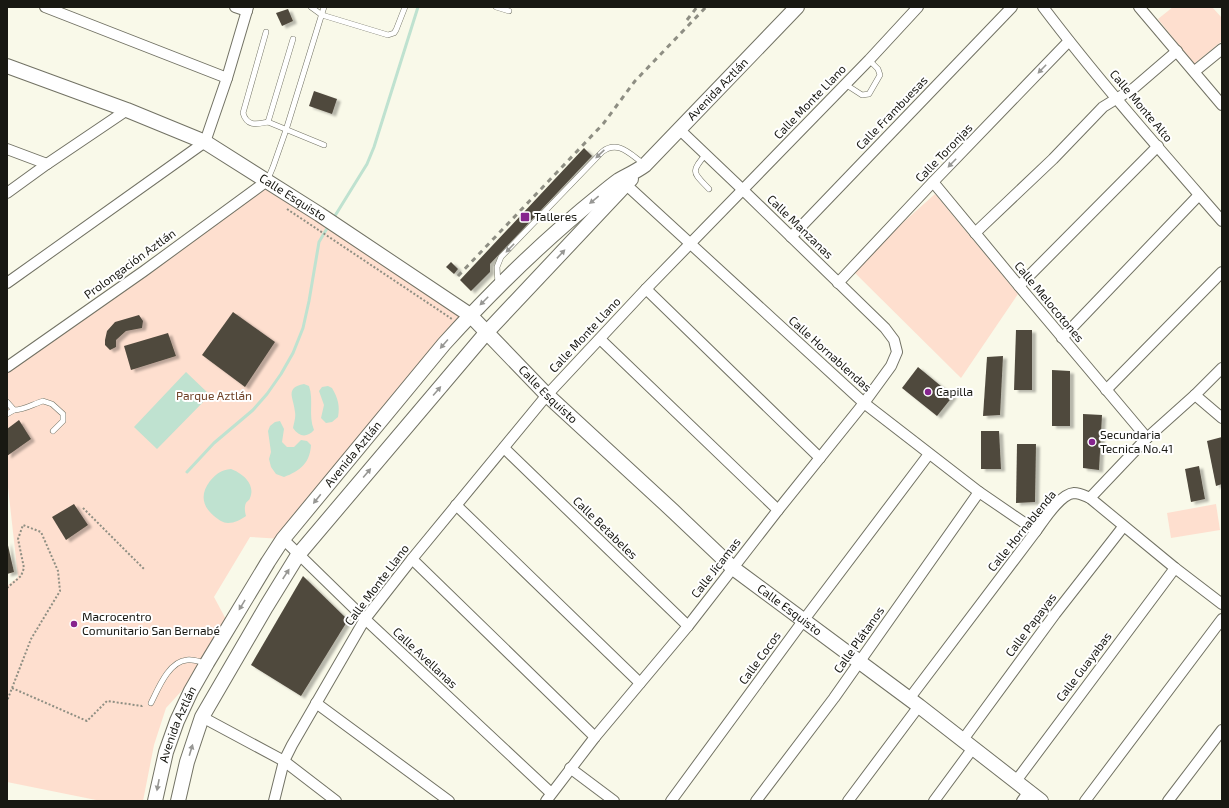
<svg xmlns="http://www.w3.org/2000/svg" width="1229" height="808" viewBox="0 0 1229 808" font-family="'Exo 2',sans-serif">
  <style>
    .green { fill: #fedfcf }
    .water { fill: #bfe2d0 }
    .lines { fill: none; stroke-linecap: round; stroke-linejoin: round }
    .stream { stroke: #bfe2d0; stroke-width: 3 }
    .building { fill: #50493d; filter: url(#shadow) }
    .lane-casing { stroke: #727264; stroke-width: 6 }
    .street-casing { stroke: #727264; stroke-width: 12 }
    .secondary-casing { stroke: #727264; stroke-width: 16 }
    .path { stroke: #8f8f83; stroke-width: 2; stroke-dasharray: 2 2; stroke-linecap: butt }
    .lane { stroke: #fff; stroke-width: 5 }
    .street { stroke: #fff; stroke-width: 10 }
    .secondary { stroke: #fff; stroke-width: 14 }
    .rail { stroke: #8e8e83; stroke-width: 3; stroke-dasharray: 5 5; stroke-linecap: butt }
    .oneway { fill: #979794 }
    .poi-dot { fill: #86248e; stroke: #fff; stroke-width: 1.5 }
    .labels { text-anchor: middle; stroke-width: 4; stroke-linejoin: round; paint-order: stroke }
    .street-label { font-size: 12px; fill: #181812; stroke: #fff }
    .poi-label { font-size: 12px; fill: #181812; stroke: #fff; text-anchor: start }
    .park-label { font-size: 12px; fill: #71442a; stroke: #fff }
  </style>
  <defs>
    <filter id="shadow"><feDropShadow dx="4" dy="2.5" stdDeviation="1" flood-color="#0004"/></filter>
  </defs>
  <rect width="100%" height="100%" fill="#f9f9e9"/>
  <g class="green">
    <path d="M1173 7H1212L1222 18V41L1194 64 1158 19Z"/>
    <path d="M267 181 470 315 283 539 250 537 214 597 229 625 207 663 166 708 154 745 143 801H101L7 782V586L18 577 7 478V367Z"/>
    <path d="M935 194 1018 294 961 378 851 269Z"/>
    <path d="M1216 504 1220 530 1171 538 1167 513Z"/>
  </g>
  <g class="water">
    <path d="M186 372 210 395 157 449 134 427Z"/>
    <path d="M304 384 309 386C314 400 308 415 314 430 307 438 299 437 293 428 294 423 296 417 295 412 294 398 284 388 304 384Z"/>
    <path d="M328 386 332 388C338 398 340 406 338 417L332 422 326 423 321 418 324 405 319 391 322 387Z"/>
    <path d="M280 421 284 429 282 442 287 447H294L301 440 307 441 311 445C310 463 300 471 284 477L276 474 271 467 269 459 271 452 268 431 270 426 275 422Z"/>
    <path d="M231 469C242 473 256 484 250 498 249 501 248 500 246 503 244 507 245 512 246 516 240 520 235 523 228 523 223 523 219 520 214 516 202 506 200 494 210 481 217 473 221 470 231 469Z"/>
  </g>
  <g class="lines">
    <g class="stream">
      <path d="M333 219 367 164 374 147 418 7"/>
      <path d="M187 472 214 443 253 410 267 394 281 374 293 353 303 328 309 301 319 242 329 225"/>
    </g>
  </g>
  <g class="building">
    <path d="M288 9 293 21 282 26 276 13Z"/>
    <path d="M314 91 337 99 332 114 309 106Z"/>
    <path d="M584 148 592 156 490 264V272L471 291 460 280Z"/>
    <path d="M451 262 458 269 454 274 446 267Z"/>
    <path d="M233 312 275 342 245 387 202 355Z"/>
    <path d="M139 315 143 321 142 328 126 331 116 340V347L110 350 105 345V340L107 331 115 322Z"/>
    <path d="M1016 330H1032V390H1014Z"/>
    <path d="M168 333 176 356 131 370 124 346Z"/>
    <path d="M1003 356 1000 415 983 416 987 357Z"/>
    <path d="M918 367 953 396 937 416 902 388Z"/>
    <path d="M1052 370 1070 371V426H1052Z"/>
    <path d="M1083 414 1102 415 1099 470 1083 468Z"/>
    <path d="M19 420 31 439 7 456V429Z"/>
    <path d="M981 431H999L1001 469H981Z"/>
    <path d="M1222 437V484L1216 486 1207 441Z"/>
    <path d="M1017 444H1036L1035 502 1016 503Z"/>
    <path d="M1199 466 1205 499 1191 502 1185 469Z"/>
    <path d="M74 504 88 525 66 540 52 517Z"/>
    <path d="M7 541 14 572 7 574Z"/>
    <path d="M303 576 348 620 301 696 251 665Z"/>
  </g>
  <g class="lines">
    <defs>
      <g id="lane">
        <path d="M311 7 322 15 388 35 394 33 396 30 405 7"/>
        <path d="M496 7 509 11"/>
        <path d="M266 32 243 113C247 127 257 124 268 122"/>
        <path d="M293 39 268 122 324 145"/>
        <path d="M845 84 862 95 869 94 880 75 878 69 869 60"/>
        <path d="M706 154C690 173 693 172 709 189"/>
        <path d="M267 181 273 167 286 130 324 7"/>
        <path d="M498 285 497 267 501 257 602 152C618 139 631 155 644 164"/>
        <path d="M7 402 14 410C25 410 33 404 43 401L52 404 63 414V421L53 431"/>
        <path d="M7 414 14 410"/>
        <path d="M151 703C158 689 169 661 187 660 193 659 200 662 206 663"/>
      </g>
      <g id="street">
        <path d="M45 7 227 78"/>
        <path d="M235 7 247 11"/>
        <path d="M1043 7C1099 81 1161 151 1222 221"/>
        <path d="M1139 7 1222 105"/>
        <path d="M1195 71 1222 49"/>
        <path d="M7 149 47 164"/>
        <path d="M621 180 864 403 979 492 1036 531"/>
        <path d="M933 182 1019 286 1147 438"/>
        <path d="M7 193 47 164 127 110"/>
        <path d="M975 233 1053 159 1103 107 1134 88 1177 51"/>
        <path d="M791 237 1012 7"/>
        <path d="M7 283 205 142 227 78 248 7"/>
        <path d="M838 283 933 182 1069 41"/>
        <path d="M1019 286 1158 146"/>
        <path d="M646 289 820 458"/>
        <path d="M1062 338 1199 195"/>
        <path d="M600 339 778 510"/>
        <path d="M7 367 144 271 267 181"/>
        <path d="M1106 390 1222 272"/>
        <path d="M1195 395 1222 418"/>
        <path d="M504 448 688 626"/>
        <path d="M1090 498 1147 438 1195 395 1222 368"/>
        <path d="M456 505 640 683"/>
        <path d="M283 539 365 619 551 793"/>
        <path d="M412 559 595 737"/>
        <path d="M909 699 1036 531C1044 520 1060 494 1074 493 1080 493 1085 496 1090 498L1175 568 1222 604"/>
        <path d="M316 703 449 801"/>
        <path d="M202 717 284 761 336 801"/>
        <path d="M962 741 1055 614 1123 527"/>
        <path d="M570 768 614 801"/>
        <path d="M1016 781 1175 568"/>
        <path d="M274 801 284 761 292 745 365 619 412 559 547 395 646 289 869 60 918 7"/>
        <path d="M546 801 595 737 688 626 778 510 864 403 891 366 897 352 894 340 885 328 743 190 680 130"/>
        <path d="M671 801 803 621 929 454"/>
        <path d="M756 801 834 698 979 492"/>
        <path d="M848 801 919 706"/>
        <path d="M934 801 973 748"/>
        <path d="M1022 801 1029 791"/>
        <path d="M1085 801 1222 619"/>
        <path d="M1168 801 1222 730"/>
      </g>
      <g id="secondary">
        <path id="s1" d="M7 66 127 110 205 142 319 214 470 315 547 395 673 511 733 568 919 706 1041 801"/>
        <path id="s2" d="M155 801 166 752 177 721 191 691 207 663 268 562 283 539 444 344C492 291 544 240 600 195 606 190 612 185 619 180 628 175 637 171 645 165L797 7"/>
        <path d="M178 801 187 762 202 717 266 607 298 555 486 333 631 179"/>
      </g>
    </defs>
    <use href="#lane" class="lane-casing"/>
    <use href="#street" class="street-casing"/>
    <use href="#secondary" class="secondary-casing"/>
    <g class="path">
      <path d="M287 209 452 319"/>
      <path d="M83 508 144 569"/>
      <path d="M7 588 21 576 24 568 18 539 23 525 41 532 58 571 60 591 31 639 7 701"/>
      <path d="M12 688 87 721 107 701 142 706 144 705"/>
    </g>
    <use href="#lane" class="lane"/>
    <use href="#street" class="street"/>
    <use href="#secondary" class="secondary"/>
    <g class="rail">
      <path d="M687 20 697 7"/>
      <path d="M458 276 603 124 635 81 706 7"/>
    </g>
  </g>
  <defs><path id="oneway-solid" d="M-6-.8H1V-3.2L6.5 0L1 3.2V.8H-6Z"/></defs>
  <g class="oneway">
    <use href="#oneway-solid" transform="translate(1042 69) rotate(134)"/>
    <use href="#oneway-solid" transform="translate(600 154) rotate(137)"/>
    <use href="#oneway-solid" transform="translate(952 163) rotate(134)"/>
    <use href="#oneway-solid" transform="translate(594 200) rotate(141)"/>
    <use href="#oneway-solid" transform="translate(510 248) rotate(134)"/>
    <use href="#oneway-solid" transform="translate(561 254) rotate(-47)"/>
    <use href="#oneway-solid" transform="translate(484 301) rotate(135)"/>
    <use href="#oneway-solid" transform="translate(444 344) rotate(131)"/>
    <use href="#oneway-solid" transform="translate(437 391) rotate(-49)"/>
    <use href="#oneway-solid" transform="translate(367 473) rotate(-50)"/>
    <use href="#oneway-solid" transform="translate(317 499) rotate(129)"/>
    <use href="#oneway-solid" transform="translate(286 574) rotate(-57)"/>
    <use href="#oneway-solid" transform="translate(242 605) rotate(121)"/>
    <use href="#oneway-solid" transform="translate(191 750) rotate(-73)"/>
    <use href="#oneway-solid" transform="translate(158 785) rotate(101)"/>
  </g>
  <g class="poi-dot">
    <rect x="520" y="212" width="10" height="10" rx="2"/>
    <circle cx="928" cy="392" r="4"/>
    <circle cx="1092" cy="442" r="4"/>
    <circle cx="74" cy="624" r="4"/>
  </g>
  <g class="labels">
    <g class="street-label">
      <text dy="4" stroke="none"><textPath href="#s2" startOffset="922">Avenida Aztlán</textPath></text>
      <text transform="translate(810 102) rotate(-46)" y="4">Calle Monte Llano</text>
      <text transform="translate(1141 106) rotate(50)" y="4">Calle Monte Alto</text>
      <text transform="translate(892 113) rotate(-46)" y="4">Calle Frambuesas</text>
      <text transform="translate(944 153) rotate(-46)" y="4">Calle Toronjas</text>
      <text dy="4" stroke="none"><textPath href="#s1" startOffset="316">Calle Esquisto</textPath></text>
      <text transform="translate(800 227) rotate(44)" y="4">Calle Manzanas</text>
      <text transform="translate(130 264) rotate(-36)" y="4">Prolongación Aztlán</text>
      <text transform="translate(1049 302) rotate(50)" y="4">Calle Melocotones</text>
      <text transform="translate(585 335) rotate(-47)" y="4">Calle Monte Llano</text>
      <text transform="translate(830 354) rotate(42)" y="4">Calle Hornablendas</text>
      <text dy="4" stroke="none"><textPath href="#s1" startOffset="640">Calle Esquisto</textPath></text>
      <text dy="4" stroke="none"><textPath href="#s2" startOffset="404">Avenida Aztlán</textPath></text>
      <text transform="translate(605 528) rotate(44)" y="4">Calle Betabeles</text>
      <text transform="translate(1022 531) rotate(-51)" y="4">Calle Hornablenda</text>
      <text transform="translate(716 568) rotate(-52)" y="4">Calle Jícamas</text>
      <text transform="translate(377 585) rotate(-53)" y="4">Calle Monte Llano</text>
      <text dy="4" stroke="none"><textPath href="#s1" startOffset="964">Calle Esquisto</textPath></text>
      <text transform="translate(1031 625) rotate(-53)" y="4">Calle Papayas</text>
      <text transform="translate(859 640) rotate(-55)" y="4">Calle Plátanos</text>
      <text transform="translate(425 658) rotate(43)" y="4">Calle Avellanas</text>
      <text transform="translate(760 658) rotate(-54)" y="4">Calle Cocos</text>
      <text transform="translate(1084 667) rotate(-53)" y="4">Calle Guayabas</text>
      <text dy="4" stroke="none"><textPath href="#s2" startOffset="80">Avenida Aztlán</textPath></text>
    </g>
    <g class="poi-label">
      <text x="534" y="221">Talleres</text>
      <text x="936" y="396">Capilla</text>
      <text x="1100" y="439">Secundaria<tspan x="1100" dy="14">Tecnica No.41</tspan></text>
      <text x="82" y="621">Macrocentro<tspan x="82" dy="14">Comunitario San Bernabé</tspan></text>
    </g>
    <g class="park-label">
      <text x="214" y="400">Parque Aztlán</text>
    </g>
  </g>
  <rect width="1229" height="808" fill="none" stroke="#181812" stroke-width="16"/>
</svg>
